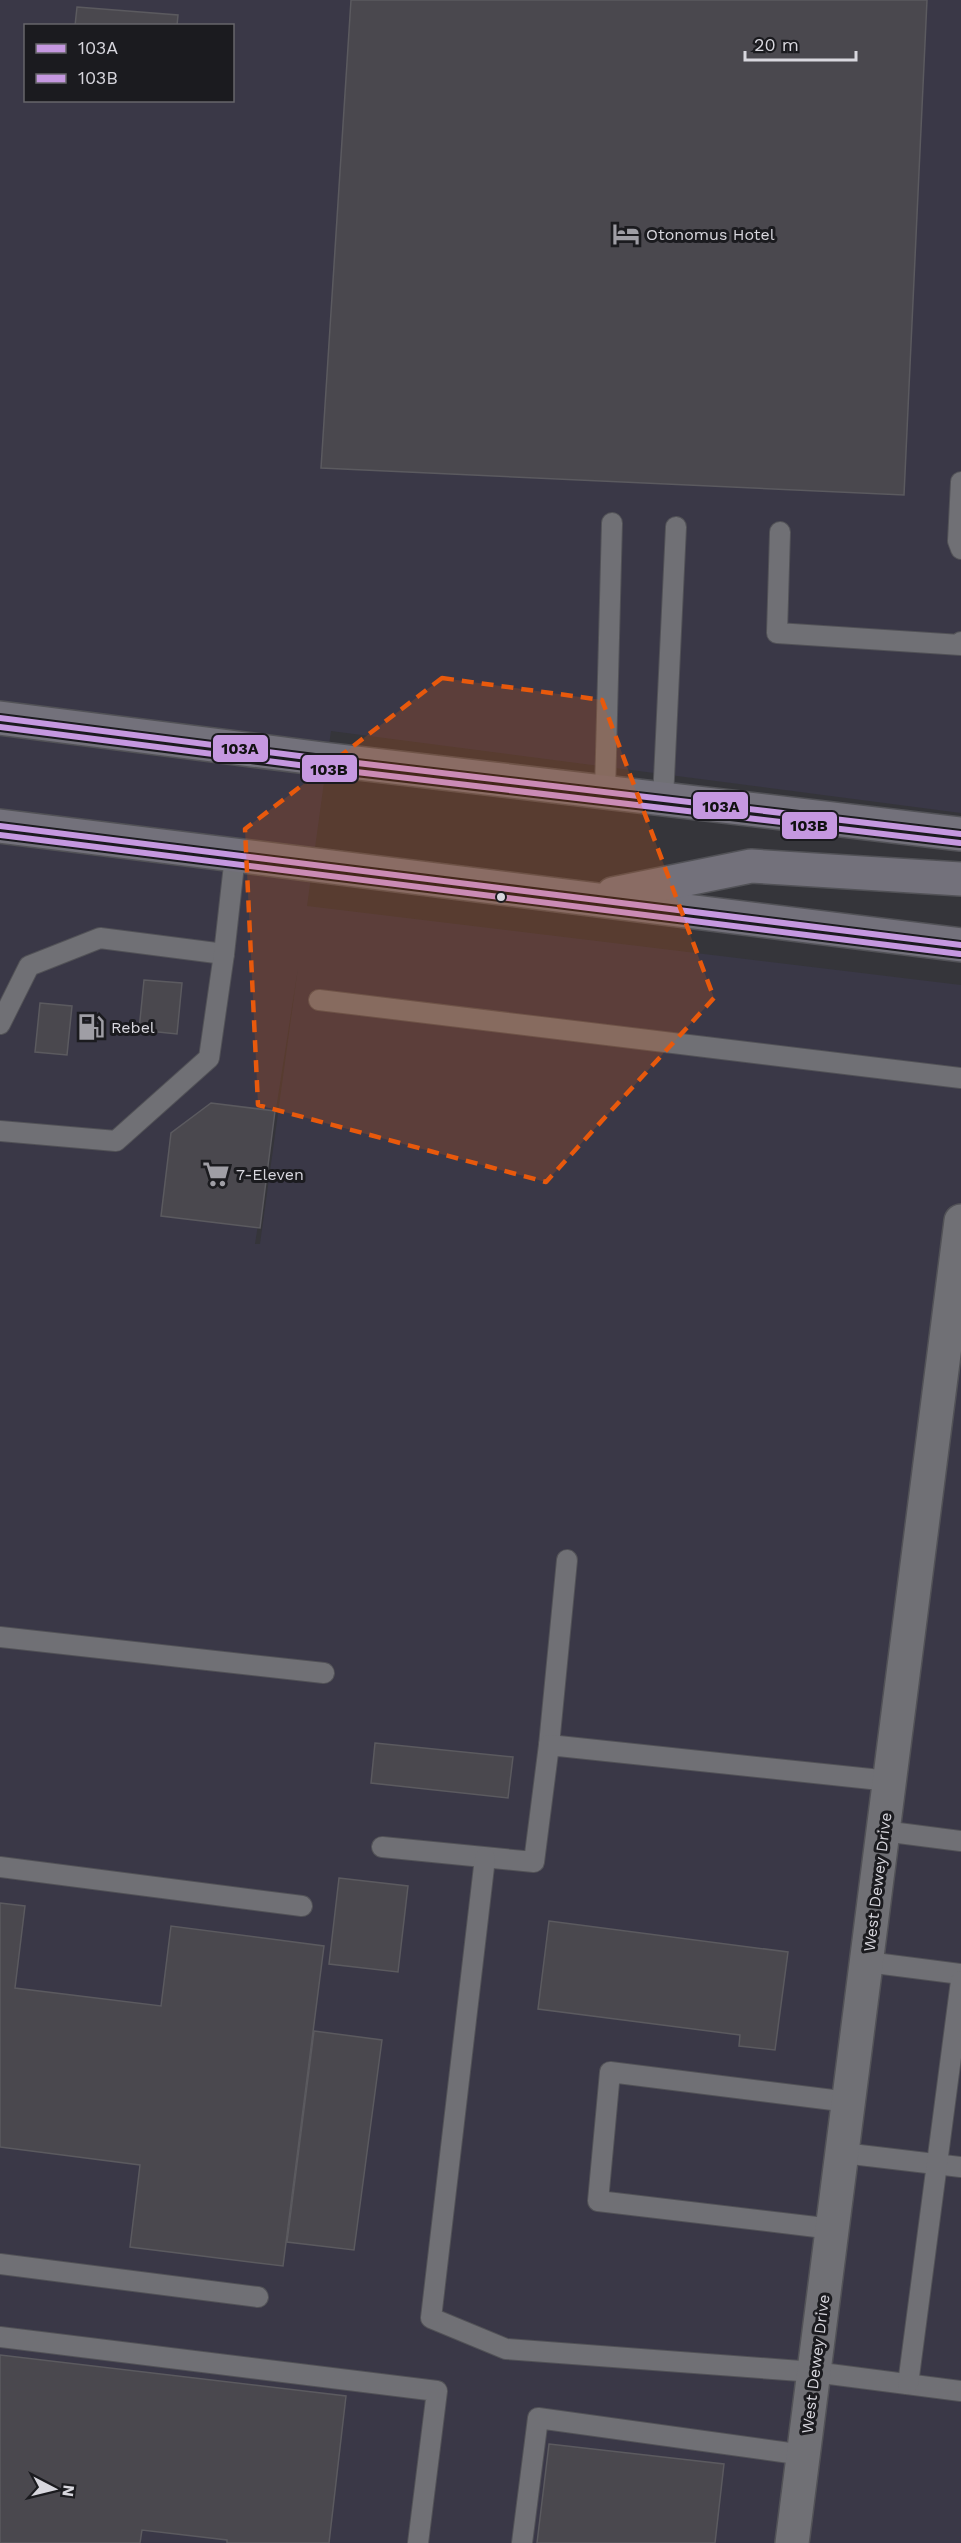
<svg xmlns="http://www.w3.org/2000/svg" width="961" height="2543" viewBox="0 0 961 2543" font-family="'Work Sans',sans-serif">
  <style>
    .built { fill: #3a3847; fill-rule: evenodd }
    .building { fill: #4a484e; stroke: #5b5a5f; stroke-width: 1.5 }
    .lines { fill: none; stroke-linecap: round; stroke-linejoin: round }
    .service-casing { stroke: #525257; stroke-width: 22 }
    .minor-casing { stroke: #525257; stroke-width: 36 }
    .primary-casing { stroke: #525257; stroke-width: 36 }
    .service { stroke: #707075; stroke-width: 20 }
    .minor { stroke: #707075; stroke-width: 33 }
    .primary { stroke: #73717b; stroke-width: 33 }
    .bus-1-casing { stroke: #1b1b1f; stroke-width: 10 }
    .bus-2-casing { stroke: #1b1b1f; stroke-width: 10 }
    .bus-1 { stroke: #c598e0; stroke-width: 6 }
    .bus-2 { stroke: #c598e0; stroke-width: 6 }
    .marked { fill: #e8590c; fill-opacity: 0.2; stroke: #e8590c; stroke-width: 4.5; stroke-dasharray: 12 8; stroke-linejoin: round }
    .bus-dot { fill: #d8d7de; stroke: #1b1b1f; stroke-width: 2 }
    .labels { text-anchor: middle; stroke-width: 6; stroke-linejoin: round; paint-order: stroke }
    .poi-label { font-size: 16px; fill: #d8d7de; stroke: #1b1b1f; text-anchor: start }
    .street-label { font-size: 16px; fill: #d8d7de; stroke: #1b1b1f }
    .line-badge { stroke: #1b1b1f; stroke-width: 2 }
    .pale-badge-label { font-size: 16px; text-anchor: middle; font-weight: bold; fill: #111 }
  </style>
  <rect width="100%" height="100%" fill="#35353a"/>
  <path class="built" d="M0 0H961V813L331 731 307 906 961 985V2543H0ZM26 26H232V100H26ZM298 968 260 1244H255Z"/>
  <g class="building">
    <path d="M351 0H927L904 495 321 468Z"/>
    <path d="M77 7 178 15 177 26H75Z"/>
    <path d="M144 980 182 983 177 1034 139 1030Z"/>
    <path d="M40 1003 72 1006 67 1055 35 1052Z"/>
    <path d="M211 1103 275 1111 260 1228 161 1216 171 1133Z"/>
    <path d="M375 1743 513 1757 508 1798 371 1783Z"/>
    <path d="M339 1878 408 1886 398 1972 329 1964Z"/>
    <path d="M0 1903 25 1906 15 1988 161 2006 171 1926 324 1946 283 2266 130 2247 140 2165 0 2147Z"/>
    <path d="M549 1921 788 1952 775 2050 739 2046 740 2035 538 2009Z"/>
    <path d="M314 2031 382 2040 354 2250 287 2242Z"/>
    <path d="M0 2355 346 2396 329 2543H227V2540L142 2530 140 2543H0Z"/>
    <path d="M549 2444 724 2464 715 2543H537Z"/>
  </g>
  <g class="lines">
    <defs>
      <g id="service">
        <path d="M961 482 958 541 961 549"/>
        <path d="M780 532 777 633 961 645V642"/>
        <path d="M605 792 612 523"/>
        <path d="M663 799 676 527"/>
        <path d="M319 1000 961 1078"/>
        <path d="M0 1024 29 966 100 938 224 954"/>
        <path d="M0 1131 116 1141 209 1058 224 954 235 856"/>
        <path d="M0 1637 324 1673"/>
        <path d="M549 1745 567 1560"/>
        <path d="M883 1831 961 1841"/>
        <path d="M382 1847 534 1862 549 1745 890 1781"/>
        <path d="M485 1858 431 2318 506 2349 814 2372 961 2391"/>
        <path d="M0 1867 302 1906"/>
        <path d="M867 1962 961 1974"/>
        <path d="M843 2153 961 2167"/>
        <path d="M833 2229 598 2201 610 2072 849 2102"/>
        <path d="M0 2264 258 2297"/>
        <path d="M0 2337 437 2391 418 2543"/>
        <path d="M908 2384 961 1981"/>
        <path d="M522 2543 538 2418 804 2455"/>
      </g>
      <path id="minor" d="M792 2543 961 1221"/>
      <g id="primary">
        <path d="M0 718 323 759 961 834"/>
        <path d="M0 826 961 945"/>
        <path d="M613 894 751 866 961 879"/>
      </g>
    </defs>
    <use href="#service" class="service-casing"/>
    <use href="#minor" class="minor-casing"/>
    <use href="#primary" class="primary-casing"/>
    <use href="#service" class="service"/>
    <use href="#minor" class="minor"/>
    <use href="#primary" class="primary"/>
    <defs>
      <g id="bus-1">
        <path d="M0 718 323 759 961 834"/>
        <path d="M0 826 961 945"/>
      </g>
      <g id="bus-2">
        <path d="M0 727 322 768 960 843"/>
        <path d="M0 835 960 954"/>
      </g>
    </defs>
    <use href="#bus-1" class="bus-1-casing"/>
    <use href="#bus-2" class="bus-2-casing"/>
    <use href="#bus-1" class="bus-1"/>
    <use href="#bus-2" class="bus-2"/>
  </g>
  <path class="marked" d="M442 678 602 700 714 998 546 1182 258 1105 245 829Z"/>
  <defs>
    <symbol id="hotel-bare" viewBox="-9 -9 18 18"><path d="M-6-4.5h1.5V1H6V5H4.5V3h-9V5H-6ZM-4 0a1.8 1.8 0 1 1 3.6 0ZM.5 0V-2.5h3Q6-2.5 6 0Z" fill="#9f9ea5" stroke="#1b1b1f" stroke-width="2.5" paint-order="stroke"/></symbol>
    <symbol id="fuel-bare" viewBox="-9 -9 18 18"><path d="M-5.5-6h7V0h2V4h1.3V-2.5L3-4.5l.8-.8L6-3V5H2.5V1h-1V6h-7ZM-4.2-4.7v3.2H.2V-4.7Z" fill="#9f9ea5" stroke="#1b1b1f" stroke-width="2.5" paint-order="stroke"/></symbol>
    <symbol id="supermarket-bare" viewBox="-9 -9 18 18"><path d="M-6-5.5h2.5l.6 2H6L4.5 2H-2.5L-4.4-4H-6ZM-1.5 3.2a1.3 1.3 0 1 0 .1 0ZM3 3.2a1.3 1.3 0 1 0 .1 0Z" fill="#9f9ea5" stroke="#1b1b1f" stroke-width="2.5" paint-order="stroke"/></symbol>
  </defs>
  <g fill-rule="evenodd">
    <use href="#hotel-bare" x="607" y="215" width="38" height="38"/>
    <use href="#fuel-bare" x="72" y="1008" width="38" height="38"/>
    <use href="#supermarket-bare" x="197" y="1155" width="38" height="38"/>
  </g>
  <circle class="bus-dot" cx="501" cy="897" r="5"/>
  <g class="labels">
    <g class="poi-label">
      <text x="646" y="240">Otonomus Hotel</text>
      <text x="111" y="1033">Rebel</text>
      <text x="236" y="1180">7-Eleven</text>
    </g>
    <g class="street-label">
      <text transform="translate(877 1882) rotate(-83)" y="6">West Dewey Drive</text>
      <text transform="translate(815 2364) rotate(-83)" y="6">West Dewey Drive</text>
    </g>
  </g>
  <g class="line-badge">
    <rect x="212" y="734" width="57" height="29" rx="6" fill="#c598e0"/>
    <rect x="301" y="754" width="57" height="29" rx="6" fill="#c598e0"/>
    <rect x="692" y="791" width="57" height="29" rx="6" fill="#c598e0"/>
    <rect x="781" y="811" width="57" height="29" rx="6" fill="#c598e0"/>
  </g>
  <g class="pale-badge-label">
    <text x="240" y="754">103A</text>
    <text x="329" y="775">103B</text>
    <text x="721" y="812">103A</text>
    <text x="809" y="831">103B</text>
  </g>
  <rect x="24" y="24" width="210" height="78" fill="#1b1b1f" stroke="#67666b" stroke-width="1.5"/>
  <rect x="36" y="44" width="30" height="9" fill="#c598e0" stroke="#67666b" stroke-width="1.5"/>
  <text x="78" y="54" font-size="18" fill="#d8d7de">103A</text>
  <rect x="36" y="74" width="30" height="9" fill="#c598e0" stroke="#67666b" stroke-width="1.5"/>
  <text x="78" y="84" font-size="18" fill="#d8d7de">103B</text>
  <g transform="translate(54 2489) rotate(97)" stroke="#1b1b1f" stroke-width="4.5" paint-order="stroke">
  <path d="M0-4.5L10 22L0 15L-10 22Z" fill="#d8d7de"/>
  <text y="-9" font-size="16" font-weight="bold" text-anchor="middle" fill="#d8d7de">N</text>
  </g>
  <path d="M745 51v9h111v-9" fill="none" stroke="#d8d7de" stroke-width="3"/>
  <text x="754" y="51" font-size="18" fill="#d8d7de" stroke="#1b1b1f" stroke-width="4.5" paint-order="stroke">20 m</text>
</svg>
